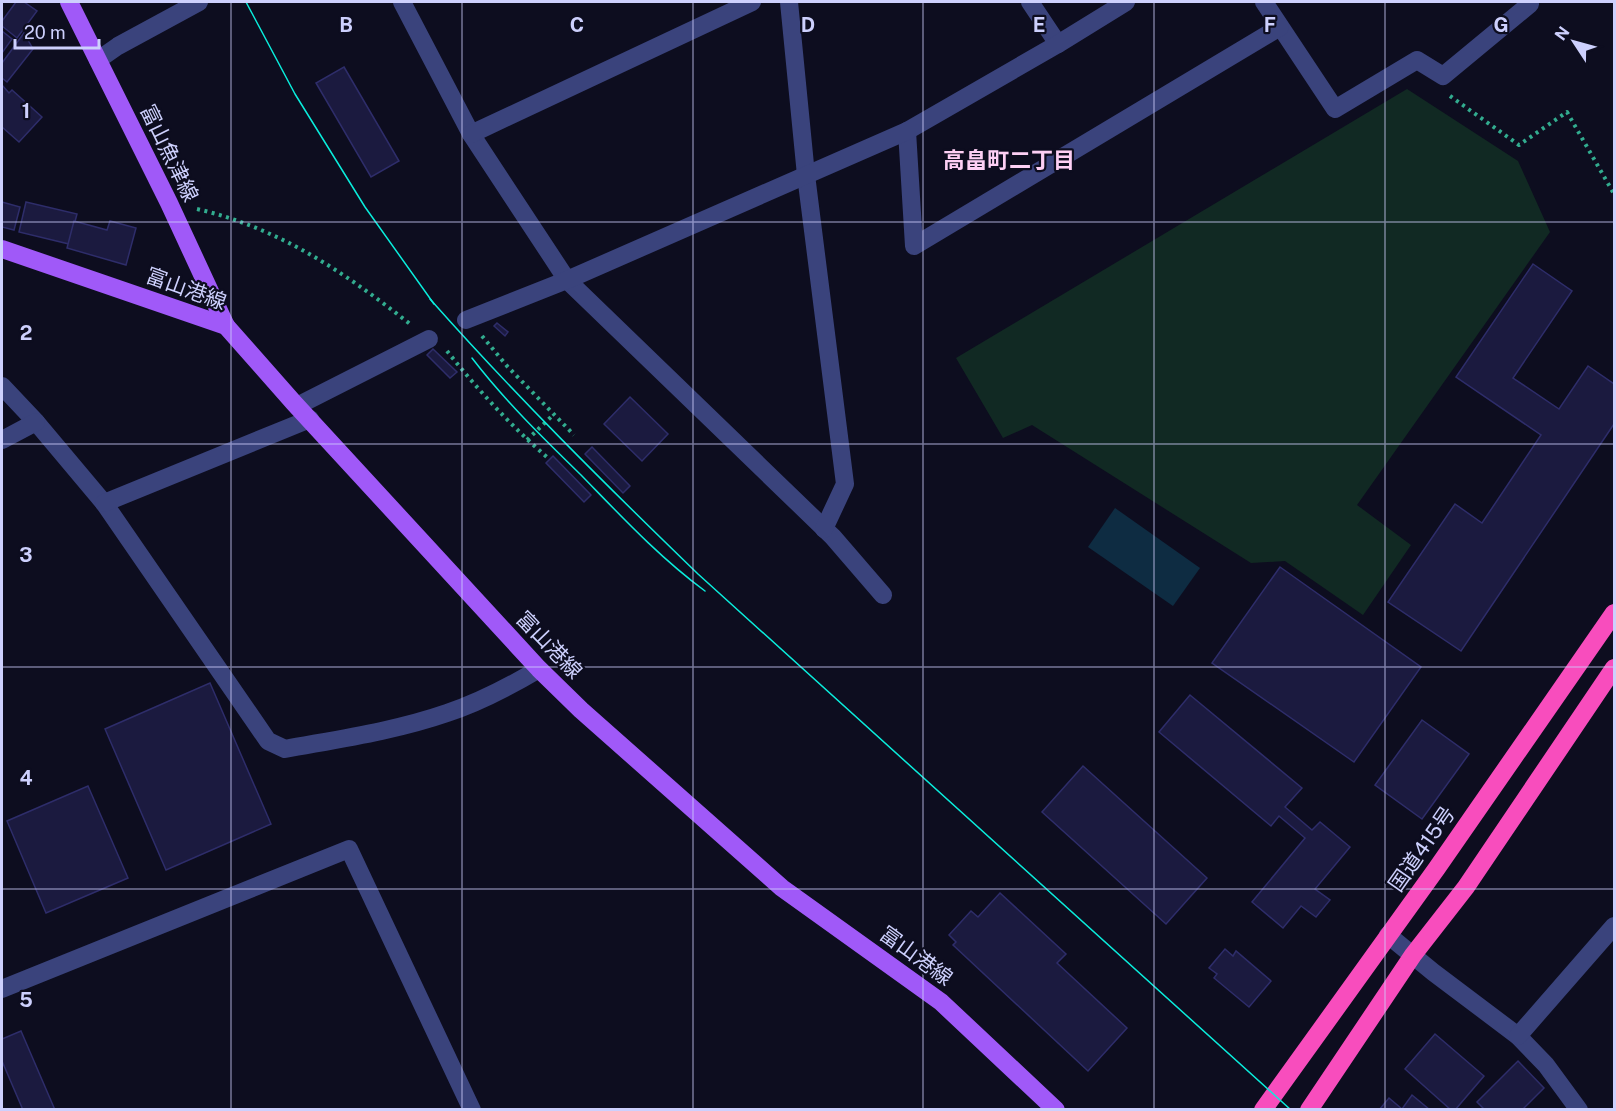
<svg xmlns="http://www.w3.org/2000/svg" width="1616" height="1111" viewBox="0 0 1616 1111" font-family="'Public Sans','Noto Sans JP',sans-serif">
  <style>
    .green { fill: #112923 }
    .water { fill: #0e2c42 }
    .building { fill: #1b1a3f; stroke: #2e2d6a; stroke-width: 1.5 }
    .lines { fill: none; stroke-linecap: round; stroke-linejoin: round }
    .path { stroke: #32ac8f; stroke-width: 4; stroke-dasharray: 3 4.5; stroke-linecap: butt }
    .minor { stroke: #3a437c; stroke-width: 18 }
    .major { stroke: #a059f8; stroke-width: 18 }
    .highway { stroke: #f84dbd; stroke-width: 18 }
    .tram { stroke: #0aecdb; stroke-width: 1.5 }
    .grid { fill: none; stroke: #cdd0fd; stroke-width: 1.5; stroke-opacity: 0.55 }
    .labels { text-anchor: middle; stroke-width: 4.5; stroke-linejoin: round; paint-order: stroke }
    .street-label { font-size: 21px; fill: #cdd0fd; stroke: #0d0d1f }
    .neighbourhood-label { font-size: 22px; font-weight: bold; fill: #fdcff4; stroke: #0d0d1f }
    .grid-label { font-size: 20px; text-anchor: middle; font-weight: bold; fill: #cdd0fd; stroke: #0d0d1f; stroke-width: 4.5; stroke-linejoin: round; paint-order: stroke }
  </style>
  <rect width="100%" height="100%" fill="#0d0d1f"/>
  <path class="green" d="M1407 89 1518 161 1550 232 1357 505 1411 545 1363 615 1285 561 1251 563 1032 425 1003 438 956 358Z"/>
  <path class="water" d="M1115 508 1200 568 1173 606 1088 547Z"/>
  <g class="building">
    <path d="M16 2H24L37 11 17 38 2 26V21Z"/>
    <path d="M2 31 12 39 2 53Z"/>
    <path d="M24 33 33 49 7 82 2 78V63Z"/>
    <path d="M344 67 399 161 371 177 316 83Z"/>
    <path d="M2 85 9 93 12 90 42 117 19 142 2 127Z"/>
    <path d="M2 202 20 207 14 230 2 227Z"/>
    <path d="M26 202 77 214 69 244 19 232Z"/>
    <path d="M74 221 107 230 110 221 136 228 126 265 67 248Z"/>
    <path d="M1533 264 1572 291 1513 378 1559 409 1588 366 1614 384V424L1461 651 1388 602 1455 504 1482 523 1541 435 1456 377Z"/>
    <path d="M497 323 508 332 505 336 494 326Z"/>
    <path d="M433 349 457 372 450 378 427 355Z"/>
    <path d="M630 397 668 434 642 461 604 424Z"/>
    <path d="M592 447 630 486 623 493 585 454Z"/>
    <path d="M553 456 591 495 584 502 546 463Z"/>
    <path d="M1280 567 1421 667 1354 762 1212 663Z"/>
    <path d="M210 683 271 824 166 870 105 729Z"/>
    <path d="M1190 695 1302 788 1285 807 1312 830 1320 822 1350 847 1315 889 1330 900 1316 917 1301 906 1283 928 1252 902 1305 838 1279 816 1271 826 1159 732Z"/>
    <path d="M1422 720 1469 754 1422 819 1375 785Z"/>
    <path d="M1083 766 1207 878 1166 924 1042 812Z"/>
    <path d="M88 786 128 878 46 913 7 821Z"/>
    <path d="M1000 893 1066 954 1057 963 1127 1028 1088 1071 953 945 956 942 949 935 971 911 978 917Z"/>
    <path d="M1225 949 1233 956 1236 951 1271 981 1249 1007 1214 978 1217 974 1209 968Z"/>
    <path d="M21 1031 55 1110H23L2 1061V1039Z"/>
    <path d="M1435 1034 1484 1076 1455 1110H1451L1405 1069Z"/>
    <path d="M1518 1061 1544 1088 1522 1110H1485L1477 1102Z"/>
    <path d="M1412 1095 1430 1110H1379L1389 1098 1402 1109Z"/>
  </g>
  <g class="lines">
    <g class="path">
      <path d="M1450 96 1519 145 1567 112 1614 194"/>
      <path d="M197 209C279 228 344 272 410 324"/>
      <path d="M482 336 507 366 574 435"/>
      <path d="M447 351C478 390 511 426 549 459"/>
      <path d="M527 440 553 415"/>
    </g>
    <g class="minor">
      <path d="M402 2 471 134 567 280 833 537 883 595"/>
      <path d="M789 2 806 175 845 484 824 529"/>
      <path d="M1030 2 1058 44"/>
      <path d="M1264 2 1335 109 1417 60 1443 76 1530 4"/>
      <path d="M98 60 118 46 199 2"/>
      <path d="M907 131 914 246 1280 27"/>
      <path d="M471 134 752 2"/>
      <path d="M466 320 567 280 907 131 1058 44 1126 2"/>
      <path d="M2 386 36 422 104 503 268 741 285 749C339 739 395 731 447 713 478 703 512 685 539 669"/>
      <path d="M297 406 429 339"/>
      <path d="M2 440 36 422"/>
      <path d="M104 503 310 419"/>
      <path d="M1388 935 1433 972 1518 1036 1546 1065 1579 1110"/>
      <path d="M2 989 349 849 472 1110"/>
      <path d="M1518 1036 1614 926"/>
    </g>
    <g class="major">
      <path d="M69 2 169 203 226 326"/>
      <path d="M2 249 226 326 294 403 539 669 581 710 782 888 941 1002 1056 1110"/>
    </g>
    <g class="highway">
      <path d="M1263 1110 1437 868 1614 613"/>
      <path d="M1309 1110 1413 955 1466 887 1614 668"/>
    </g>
    <g class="tram">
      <path d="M246 2 295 94 365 207 434 304"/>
      <path d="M430 299C515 395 606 485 698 574L1291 1110"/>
      <path d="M472 358C505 401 543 438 581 475 621 516 659 557 705 591"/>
    </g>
  </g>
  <path class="grid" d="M231 2V1110M462 2V1110M693 2V1110M923 2V1110M1154 2V1110M1385 2V1110M2 222H1614M2 444H1614M2 667H1614M2 889H1614"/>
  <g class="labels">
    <g class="street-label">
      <text transform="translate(169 153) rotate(64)" y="7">富山魚津線</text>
      <text transform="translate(186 289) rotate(20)" y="7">富山港線</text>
      <text transform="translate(549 645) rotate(46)" y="7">富山港線</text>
      <text transform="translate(1422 849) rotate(-55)" y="7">国道415号</text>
      <text transform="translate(916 956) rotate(36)" y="7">富山港線</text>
    </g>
    <g class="neighbourhood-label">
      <text x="1009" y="168">高畠町二丁目</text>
    </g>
  </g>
  <g class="grid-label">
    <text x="346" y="32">B</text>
    <text x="577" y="32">C</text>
    <text x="808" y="32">D</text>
    <text x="1039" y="32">E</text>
    <text x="1270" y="32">F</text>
    <text x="1501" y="32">G</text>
    <text x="26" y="118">1</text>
    <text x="26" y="340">2</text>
    <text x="26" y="562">3</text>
    <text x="26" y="785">4</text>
    <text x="26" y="1007">5</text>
  </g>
  <rect width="1616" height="1111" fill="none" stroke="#cdd0fd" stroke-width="6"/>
  <g transform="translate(1574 42) rotate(306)" stroke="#0d0d1f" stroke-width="4.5" paint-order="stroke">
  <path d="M0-4.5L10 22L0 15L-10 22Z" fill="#cdd0fd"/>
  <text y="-9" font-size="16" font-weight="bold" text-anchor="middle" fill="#cdd0fd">N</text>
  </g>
  <path d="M15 39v9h84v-9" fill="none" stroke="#cdd0fd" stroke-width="3"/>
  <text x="24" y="39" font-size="18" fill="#cdd0fd" stroke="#0d0d1f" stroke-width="4.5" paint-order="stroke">20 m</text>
</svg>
